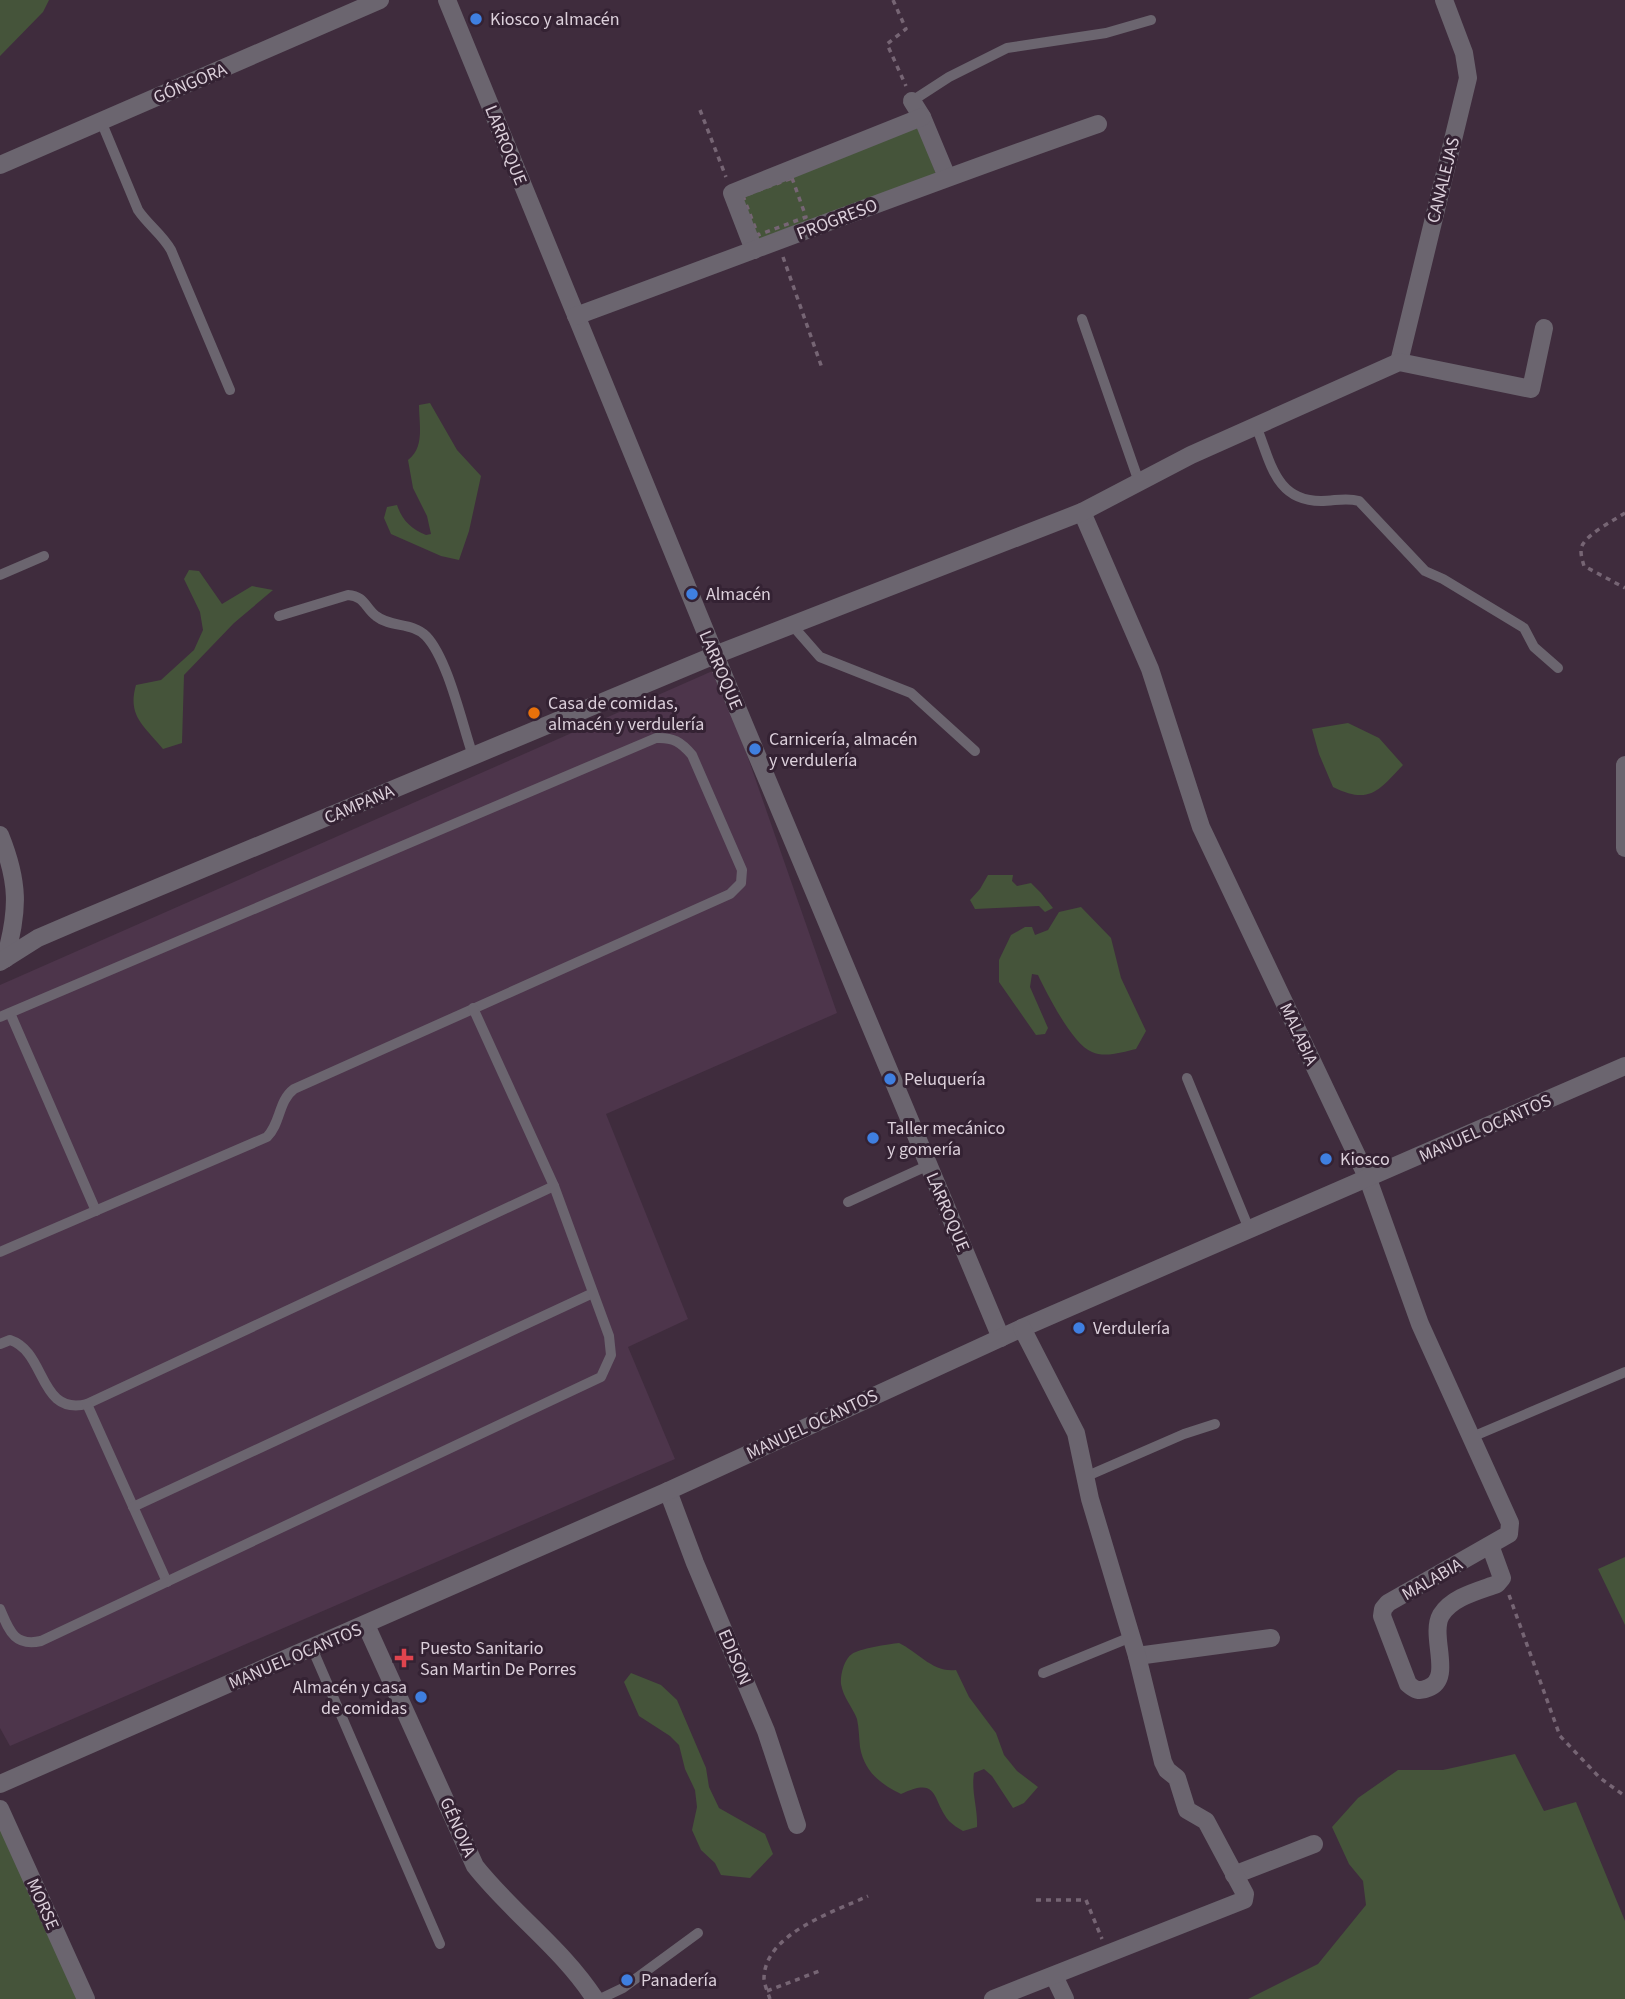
<svg xmlns="http://www.w3.org/2000/svg" width="1625" height="1999" viewBox="0 0 1625 1999" font-family="'Source Sans 3',sans-serif">
  <style>
    .built { fill: #4d354b }
    .green { fill: #45543a }
    .lines { fill: none; stroke-linecap: round; stroke-linejoin: round }
    .path { stroke: #766574; stroke-width: 3.5; stroke-dasharray: 5 5; stroke-linecap: butt }
    .service { stroke: #6b656f; stroke-width: 10 }
    .minor { stroke: #6b656f; stroke-width: 18 }
    .shop-dot { fill: #3f7fe0; stroke: #342233; stroke-width: 2.5 }
    .food-dot { fill: #e8710a; stroke: #342233; stroke-width: 2.5 }
    .health-dot { fill: #e0444e; stroke: #342233; stroke-width: 2.5 }
    .labels { text-anchor: middle; stroke-width: 6; stroke-linejoin: round; paint-order: stroke }
    .poi-label { font-size: 18px; fill: #dcd0db; stroke: #342233; text-anchor: start }
    .street-label { font-size: 18px; fill: #dcd0db; stroke: #342233 }
  </style>
  <rect width="100%" height="100%" fill="#3f2c3d"/>
  <path class="built" d="M717 669 837 1013 606 1114 688 1319 628 1347 675 1459 10 1746 0 1728V985Z"/>
  <g class="green">
    <path d="M0 0H49L43 12 0 56Z"/>
    <path d="M918 125 936 174 757 242 738 194Z"/>
    <path d="M430 403 457 450 481 476 469 531 459 560 441 556 391 534 384 518 387 507 397 505C402 520 411 529 426 535L431 534 427 516 413 488 408 460C425 447 419 424 419 405Z"/>
    <path d="M189 570 199 571 222 604 252 586 273 590 234 623 184 675 182 743 163 749C144 726 127 716 136 685L161 680 194 650 203 630 200 612 184 579Z"/>
    <path d="M1348 723 1379 738 1403 765C1378 791 1370 805 1333 787L1319 754 1312 729Z"/>
    <path d="M988 875H1013L1012 881 1017 886 1031 883 1041 893 1053 908 1045 912 1039 906 975 909 970 900 980 889Z"/>
    <path d="M1081 907 1111 938 1121 978 1146 1031 1136 1049C1123 1052 1105 1058 1092 1052 1073 1045 1047 994 1038 975L1032 974 1030 987 1048 1028 1045 1034 1036 1035 999 982V960L1011 935 1025 927H1032L1035 935 1048 930 1059 912Z"/>
    <path d="M1625 1557V1625L1598 1569Z"/>
    <path d="M899 1643C918 1652 933 1673 956 1670L969 1697 996 1733 1004 1755 1017 1771 1038 1787 1024 1803 1013 1808 992 1776 984 1769 974 1773C971 1792 978 1808 977 1827L963 1831C958 1828 953 1825 949 1821 931 1799 940 1776 901 1794 880 1784 864 1771 860 1747 859 1738 859 1728 857 1719 853 1708 843 1697 841 1684 840 1676 844 1659 852 1654 858 1649 889 1644 899 1643Z"/>
    <path d="M631 1673 661 1685 677 1700 706 1768 709 1787 719 1808 765 1834 773 1854 750 1878 721 1875 715 1863 701 1850 692 1830 697 1807 695 1790 685 1769 679 1745 670 1736 639 1716 624 1682Z"/>
    <path d="M1515 1754 1544 1811 1576 1802 1625 1921V1999H1248L1318 1964 1366 1905 1363 1881 1349 1864 1332 1827 1358 1798 1398 1770H1443Z"/>
    <path d="M0 1811 78 1999H0Z"/>
  </g>
  <g class="lines">
    <g class="path">
      <path d="M893 0 906 29 887 44 906 86"/>
      <path d="M700 110 726 177"/>
      <path d="M792 178 806 217 758 235 743 196Z"/>
      <path d="M783 257 822 368"/>
      <path d="M1625 513C1614 520 1589 533 1583 544 1579 550 1582 559 1584 566L1625 588"/>
      <path d="M1509 1595 1560 1736 1600 1778 1625 1796"/>
      <path d="M1036 1900H1086L1102 1939"/>
      <path d="M767 1991 822 1970"/>
      <path d="M770 1999C768 1993 764 1984 764 1978 765 1933 834 1912 868 1896"/>
    </g>
    <g class="service">
      <path d="M912 101 949 77 1007 48 1106 33 1151 20"/>
      <path d="M101 121 138 210C148 225 162 234 171 250L230 390"/>
      <path d="M1082 319 1139 482"/>
      <path d="M1256 426C1271 462 1275 501 1321 501 1335 501 1346 497 1359 501L1425 571 1443 579 1524 628 1534 647 1558 668"/>
      <path d="M0 575 44 556"/>
      <path d="M279 616 348 595C365 596 365 608 376 616 391 628 412 622 426 636 448 659 462 724 473 756"/>
      <path d="M792 625 820 657 911 693 975 751"/>
      <path d="M10 1013 96 1211"/>
      <path d="M0 1017 656 738C673 737 681 742 692 755L742 870 741 883 730 894 294 1089C278 1101 281 1123 267 1137L0 1252"/>
      <path d="M1187 1078 1249 1229"/>
      <path d="M848 1202 929 1165"/>
      <path d="M0 1344 10 1340C47 1352 38 1416 87 1404L554 1186"/>
      <path d="M87 1404 167 1582"/>
      <path d="M1472 1437 1625 1372"/>
      <path d="M1085 1477 1184 1434 1215 1424"/>
      <path d="M133 1507 593 1293"/>
      <path d="M0 1609C9 1630 14 1647 41 1641L601 1377 611 1355 609 1336 554 1186 473 1008"/>
      <path d="M312 1648 440 1944"/>
      <path d="M1043 1673 1131 1637"/>
      <path d="M600 1999 623 1988 698 1933"/>
    </g>
    <g class="minor">
      <path d="M447 0 715 655 1001 1338"/>
      <path d="M912 101 922 117 947 177"/>
      <path d="M0 165 380 0"/>
      <path d="M754 250 732 193 922 117"/>
      <path d="M576 316C750 252 923 185 1098 124"/>
      <path d="M1399 362 1468 78 1464 53 1444 0"/>
      <path d="M1082 512 1150 669 1201 827 1368 1179 1420 1324 1510 1523 1509 1534 1388 1603 1383 1609 1382 1616 1408 1684C1415 1690 1419 1692 1428 1688 1454 1679 1429 1636 1441 1615 1452 1597 1478 1591 1497 1584L1502 1578 1490 1545"/>
      <path d="M1625 765V848"/>
      <path d="M0 835C19 882 19 910 5 959"/>
      <path d="M0 962 38 938 73 923 715 655 1082 512 1191 455 1399 362 1531 389 1544 328"/>
      <path d="M668 1491 695 1563 766 1731 797 1825"/>
      <path d="M366 1625 475 1866C512 1913 562 1948 595 1999"/>
      <path d="M1137 1656 1271 1638"/>
      <path d="M0 1784 668 1491 1022 1328 1625 1066"/>
      <path d="M0 1809 86 1999"/>
      <path d="M1234 1875 1314 1844"/>
      <path d="M1054 1976 1065 1999"/>
      <path d="M993 1999 1244 1900 1245 1894 1206 1821 1187 1810 1177 1778 1167 1770 1163 1762 1137 1656 1090 1499 1076 1433 1022 1328"/>
    </g>
  </g>
  <g class="shop-dot">
    <circle cx="476" cy="19" r="7"/>
    <circle cx="692" cy="594" r="7"/>
    <circle cx="755" cy="749" r="7"/>
    <circle cx="890" cy="1079" r="7"/>
    <circle cx="873" cy="1138" r="7"/>
    <circle cx="1326" cy="1159" r="7"/>
    <circle cx="1079" cy="1328" r="7"/>
    <circle cx="421" cy="1697" r="7"/>
    <circle cx="627" cy="1980" r="7"/>
  </g>
  <circle class="food-dot" cx="534" cy="713" r="7"/>
  <path class="health-dot" d="M400.5 1647.5h7v7h7v7h-7v7h-7v-7h-7v-7h7z"/>
  <g class="labels">
    <g class="poi-label">
      <text x="490" y="25">Kiosco y almacén</text>
      <text x="706" y="600">Almacén</text>
      <text x="548" y="709">Casa de comidas,<tspan x="548" dy="21">almacén y verdulería</tspan></text>
      <text x="769" y="745">Carnicería, almacén<tspan x="769" dy="21">y verdulería</tspan></text>
      <text x="904" y="1085">Peluquería</text>
      <text x="887" y="1134">Taller mecánico<tspan x="887" dy="21">y gomería</tspan></text>
      <text x="1340" y="1165">Kiosco</text>
      <text x="1093" y="1334">Verdulería</text>
      <text x="420" y="1654">Puesto Sanitario<tspan x="420" dy="21">San Martin De Porres</tspan></text>
      <text x="407" y="1693" text-anchor="end">Almacén y casa<tspan x="407" dy="21">de comidas</tspan></text>
      <text x="641" y="1986">Panadería</text>
    </g>
    <g class="street-label">
      <text transform="translate(190 83) rotate(-23)" y="6">GÓNGORA</text>
      <text transform="translate(506 145) rotate(68)" y="6">LARROQUE</text>
      <text transform="translate(1443 180) rotate(-76)" y="6">CANALEJAS</text>
      <text transform="translate(837 219) rotate(-21)" y="6">PROGRESO</text>
      <text transform="translate(721 670) rotate(67)" y="6">LARROQUE</text>
      <text transform="translate(359 804) rotate(-23)" y="6">CAMPANA</text>
      <text transform="translate(1299 1034) rotate(65)" y="6">MALABIA</text>
      <text transform="translate(1485 1128) rotate(-24)" y="6">MANUEL OCANTOS</text>
      <text transform="translate(948 1212) rotate(67)" y="6">LARROQUE</text>
      <text transform="translate(812 1424) rotate(-25)" y="6">MANUEL OCANTOS</text>
      <text transform="translate(1432 1579) rotate(-30)" y="6">MALABIA</text>
      <text transform="translate(295 1656) rotate(-23)" y="6">MANUEL OCANTOS</text>
      <text transform="translate(735 1657) rotate(67)" y="6">EDISON</text>
      <text transform="translate(458 1827) rotate(66)" y="6">GÉNOVA</text>
      <text transform="translate(43 1904) rotate(66)" y="6">MORSE</text>
    </g>
  </g>
</svg>
